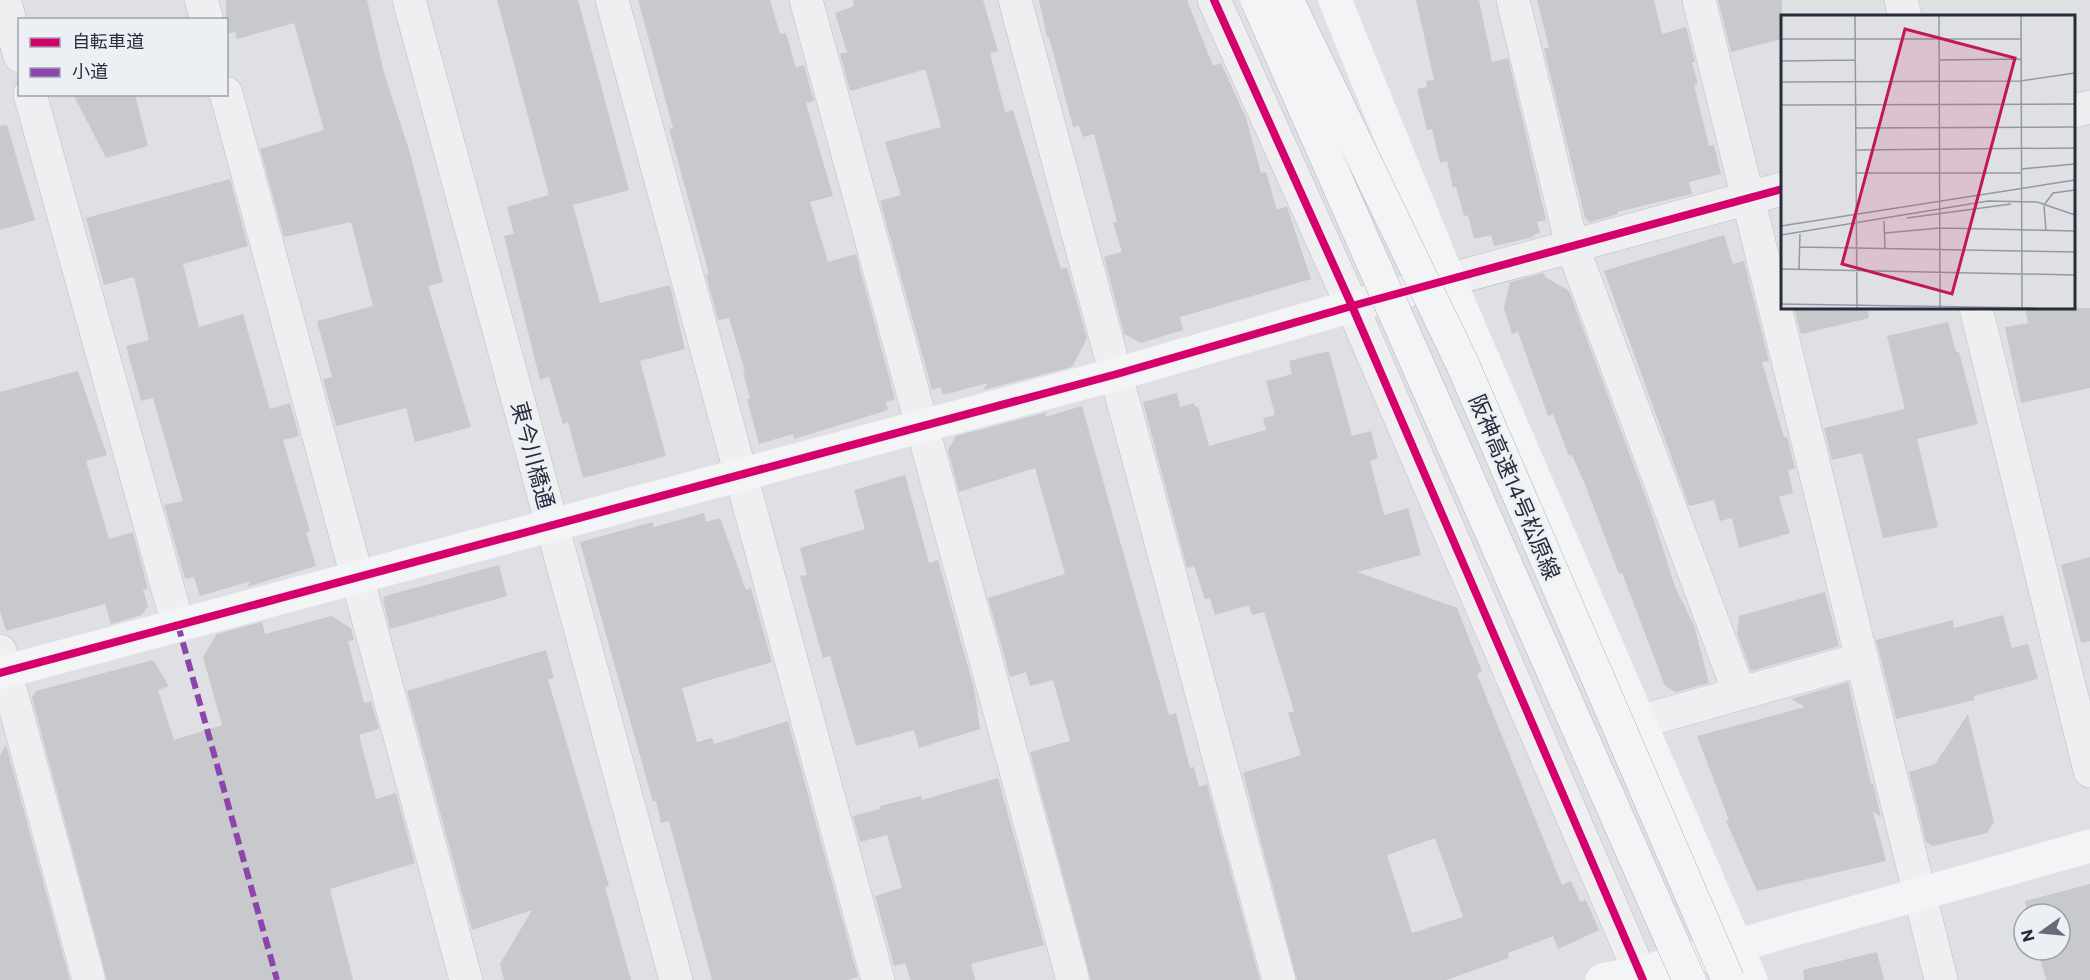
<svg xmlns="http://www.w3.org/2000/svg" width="2090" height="980" viewBox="0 0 2090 980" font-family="Commissioner,'Noto Sans JP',sans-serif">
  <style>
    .building { fill: #c8c9cc; fill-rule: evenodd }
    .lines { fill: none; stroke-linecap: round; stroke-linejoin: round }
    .street-casing { stroke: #bdbec2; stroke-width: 34 }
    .street { stroke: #efeff1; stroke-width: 33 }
    .secondary { stroke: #f3f4f5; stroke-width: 33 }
    .highway-bridge-casing { stroke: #b2b3b9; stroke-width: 34; stroke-linecap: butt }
    .highway-bridge { stroke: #f3f4f5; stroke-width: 33 }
    .quiet { stroke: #8e44ad; stroke-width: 6; stroke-dasharray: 12 6; stroke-linecap: butt }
    .cycleway-casing { stroke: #eceff4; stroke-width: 11 }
    .cycleway { stroke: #d6006c; stroke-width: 8 }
    .labels { text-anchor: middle; stroke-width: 5; stroke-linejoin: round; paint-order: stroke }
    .street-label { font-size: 22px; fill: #272c3c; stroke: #eceff4 }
    .inset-road { fill: none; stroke: #9598a1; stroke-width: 1.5 }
    .view { fill: #c2185b; fill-opacity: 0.15; stroke: #c2185b; stroke-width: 3 }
    .inset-edge { fill: none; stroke: #272c3c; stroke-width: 3 }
  </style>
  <rect width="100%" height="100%" fill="#dfe0e4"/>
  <g class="building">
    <path d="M226 0H367L384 73 410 153 443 282 428 286 471 427 415 442 406 408 336 426 323 379 332 377 317 321 373 306 351 222 284 237 260 149 324 130 294 23 237 39 235 32 226 34Z"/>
    <path d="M497 0H578L629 190 573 205 600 303 670 285 685 349 640 361 666 456 583 478 568 422 563 424 549 377 540 380 504 236 514 234 507 207 549 195Z"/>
    <path d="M638 0H770L780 34 786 33 796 68 804 65 814 101 806 103 833 196 810 202 828 262 856 254 895 399 886 402 888 410 794 439 793 434 759 444 747 399H750L743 372 745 371 729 318 718 320 706 275 709 274 669 129 673 128Z"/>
    <path d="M853 0H983L998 51 990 53 1005 112 1013 110 1061 269 1067 267 1087 338 1072 367 983 390 988 383 943 395 940 387 932 390 880 201 901 195 885 142 941 127 926 71 923 70 850 91 840 54 847 52 835 13 854 6Z"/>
    <path d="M1039 0H1187L1213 66 1221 63 1246 118 1261 173 1266 172 1277 210 1287 206 1288 210 1311 279 1180 317 1183 330 1141 343 1124 334 1104 257 1122 252 1113 223 1117 222 1094 134 1083 137 1079 126 1073 127 1049 37H1047Z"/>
    <path d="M1416 0H1479L1492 62 1508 58 1546 220 1537 222 1540 233 1533 235 1534 237 1494 246 1491 235 1474 239 1468 215 1464 216 1456 187 1453 188 1447 161 1440 163 1432 129 1427 130 1417 89 1427 87 1426 81 1434 80Z"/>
    <path d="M1537 0H1654L1662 34 1686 27 1695 62H1692L1698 84 1694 85 1709 146 1714 145 1721 174 1689 182 1692 194 1617 212 1618 214 1590 222 1585 218 1544 49 1549 47Z"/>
    <path d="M1718 0H1782V39L1731 52Z"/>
    <path d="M73 94H135L148 146 106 158Z"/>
    <path d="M7 125 35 220 0 230V126Z"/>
    <path d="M230 179 248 246 183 264 199 327 243 314 270 409 290 403 299 436 283 440 310 531 306 532 316 566 247 587 251 581 200 596 194 577 185 579 164 505 183 501 153 398 141 401 126 346 149 340 134 277 104 285 86 218Z"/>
    <path d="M1724 235 1733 264 1744 261 1769 361 1762 362 1784 437 1787 436 1795 468 1788 470 1793 493 1779 497 1790 533 1739 548 1732 518 1720 521 1714 500 1689 506 1604 271Z"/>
    <path d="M1544 273 1545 277 1569 291 1652 514 1675 587 1694 625 1709 683 1676 692 1665 686 1622 573 1619 574 1586 487 1572 455 1569 456 1553 414 1548 416 1518 332 1512 334 1504 308 1510 282Z"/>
    <path d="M1794 308H1868L1869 318 1801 334Z"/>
    <path d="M2025 308H2090V388L2021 403 2005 327 2028 323Z"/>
    <path d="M1948 322 1956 352H1959L1978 424 1917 439 1938 527 1883 538 1862 453 1832 460 1824 428 1905 409 1887 336Z"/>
    <path d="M1329 351 1352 436 1371 431 1378 458 1370 461 1384 515 1408 508 1421 555 1357 572 1457 608 1482 671 1477 674 1562 885 1571 881 1580 902 1586 900 1599 930 1558 949 1553 936 1508 953 1509 958 1446 980H1297L1243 773 1301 755 1288 713 1294 711 1264 612 1252 615 1249 605 1215 615 1210 598 1205 599 1194 566 1187 568 1143 402 1177 393 1180 407 1194 403 1195 407 1198 406 1209 446 1266 430 1263 418 1275 415 1266 381 1292 374 1289 361ZM1435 838 1463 917 1412 933 1387 855Z"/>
    <path d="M78 371 107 455 86 461 109 539 133 532 148 589 143 590 148 606 142 615 111 624 105 604 6 631 0 611V392Z"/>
    <path d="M1082 406 1169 715 1176 713 1190 768 1194 767 1199 787 1207 784 1260 980H1091L1030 752 1070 741 1053 680 1030 686 1026 672 1010 677 988 598 1065 574 1035 468 959 492 948 450 956 436 1047 412 1045 417Z"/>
    <path d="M905 475 929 563 938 560 974 688 980 729 919 748 914 730 856 746 830 656 823 658 820 648 800 576 807 575 800 548 865 529 854 490Z"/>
    <path d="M704 513 706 522 720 518 746 590 751 588 772 662 682 688 697 742 712 738 714 744 788 721 858 977 847 980H712L669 821 661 823 656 801 653 802 580 542 653 522 654 527Z"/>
    <path d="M2090 557V641L2081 643 2061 565Z"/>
    <path d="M499 565 507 596 390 629 383 600 385 596Z"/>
    <path d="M1825 592 1839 646 1751 671 1737 634 1739 616Z"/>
    <path d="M2003 615 2012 648 2028 644 2038 679 1974 696V700L1896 719 1876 640 1953 620 1954 628Z"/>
    <path d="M331 616 351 628 354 640 348 641 364 703 371 701 379 729 359 735 376 799 396 793 415 863 330 889 353 980H107L32 698 36 691 153 660 169 686 158 690 174 740 222 725 203 657 217 634 262 622 265 634Z"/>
    <path d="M546 650 554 678 548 680 609 886 605 887 631 980H504L500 964 532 910 472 930 407 691Z"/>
    <path d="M1848 682 1871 784 1873 783 1881 817 1873 812 1886 861 1757 891 1726 821 1729 820 1697 736 1805 707 1791 699Z"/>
    <path d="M1968 714 1994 822 1987 833 1933 846 1926 842 1909 772 1935 764Z"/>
    <path d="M6 745 70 980H0V756Z"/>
    <path d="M998 778 1044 945 971 964 975 980H911L905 963 894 966 875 896 902 888 887 835 860 842 853 816 881 809 880 806 921 796 922 800Z"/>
    <path d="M2090 884V980H2046L2038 950H2060V914H2028L2025 901Z"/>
    <path d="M1877 952 1884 980H1804L1803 970Z"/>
  </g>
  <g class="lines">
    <defs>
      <g id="street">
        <path d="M4 0 20 56"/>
        <path d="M201 0 207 20"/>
        <path d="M409 0 676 980"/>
        <path d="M612 0 878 980"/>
        <path d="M806 0 1073 980"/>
        <path d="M1015 0 1279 980"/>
        <path d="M1214 0 1352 306 1643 980"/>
        <path d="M1513 0 1572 246 1739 692"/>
        <path d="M1699 0 1941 980"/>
        <path d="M1901 0 1905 16"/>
        <path d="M226 93 466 980"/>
        <path d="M30 94 178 625"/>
        <path d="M2074 111 2090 107"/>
        <path d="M1360 304 1782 189"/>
        <path d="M1976 308 2090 771"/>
        <path d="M0 651 89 980"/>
        <path d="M1639 722 1862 659"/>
      </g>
    </defs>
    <use href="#street" class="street-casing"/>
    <use href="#street" class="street"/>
    <g class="secondary">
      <path d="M1335 0 1449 280 1751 980"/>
      <path d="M0 673 1117 374 1352 306"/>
      <path d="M1602 980 1639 973 2090 846"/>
    </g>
    <defs>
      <g id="highway-bridge">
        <path d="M1257 0 1689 980"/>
        <path d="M1287 0 1462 363 1728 980"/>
      </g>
    </defs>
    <use href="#highway-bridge" class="highway-bridge-casing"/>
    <use href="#highway-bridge" class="highway-bridge"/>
    <path class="quiet" d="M178 625 277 980"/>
    <defs>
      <g id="cycleway">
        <path d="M1214 0 1352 306 1643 980"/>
        <path d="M0 673 1117 374 1352 306 1782 189"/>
      </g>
    </defs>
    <use href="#cycleway" class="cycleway-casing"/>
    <use href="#cycleway" class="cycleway"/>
  </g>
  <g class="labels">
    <g class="street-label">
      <text transform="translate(533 455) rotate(75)" y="8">東今川橋通</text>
      <text transform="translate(1515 487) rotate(67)" y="8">阪神高速14号松原線</text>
    </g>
  </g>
  <g transform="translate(1781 15)">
    <rect width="294" height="294" fill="#dfe0e4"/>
    <path class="inset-road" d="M74 1 76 293M158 1 159 293M240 1 241 293M0 24H240M158 45 240 44M0 46 74 45M0 67 239 66 294 58M0 90 294 89M75 113 294 112M75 135 294 133M240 154 294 149M75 158H240M263 190 272 178 294 175M263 191 265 216M126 203 230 189M103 206 104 233M0 211 294 165M104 218 159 213 294 216M0 220 207 186 256 187 294 200M19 232 294 237M0 254 294 260M18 254 19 219M0 289 254 293"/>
    <path class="view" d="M124 14 234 43 171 279 61 249Z"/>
    <rect width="294" height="294" class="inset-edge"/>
  </g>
  <rect x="18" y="18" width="210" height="78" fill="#eceff4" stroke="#9da1aa" stroke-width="1.5"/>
  <rect x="30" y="38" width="30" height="9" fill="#d6006c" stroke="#9da1aa" stroke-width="1.5"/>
  <text x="72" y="48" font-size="18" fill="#272c3c">自転車道</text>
  <rect x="30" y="68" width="30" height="9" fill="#8e44ad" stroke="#9da1aa" stroke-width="1.5"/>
  <text x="72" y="78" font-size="18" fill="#272c3c">小道</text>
  <g transform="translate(2042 932) rotate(255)"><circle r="28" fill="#eceff4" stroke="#9da1aa" stroke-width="1.5"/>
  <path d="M0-4.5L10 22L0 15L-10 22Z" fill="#676b77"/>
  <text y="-9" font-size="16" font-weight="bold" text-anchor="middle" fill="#272c3c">N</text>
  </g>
</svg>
